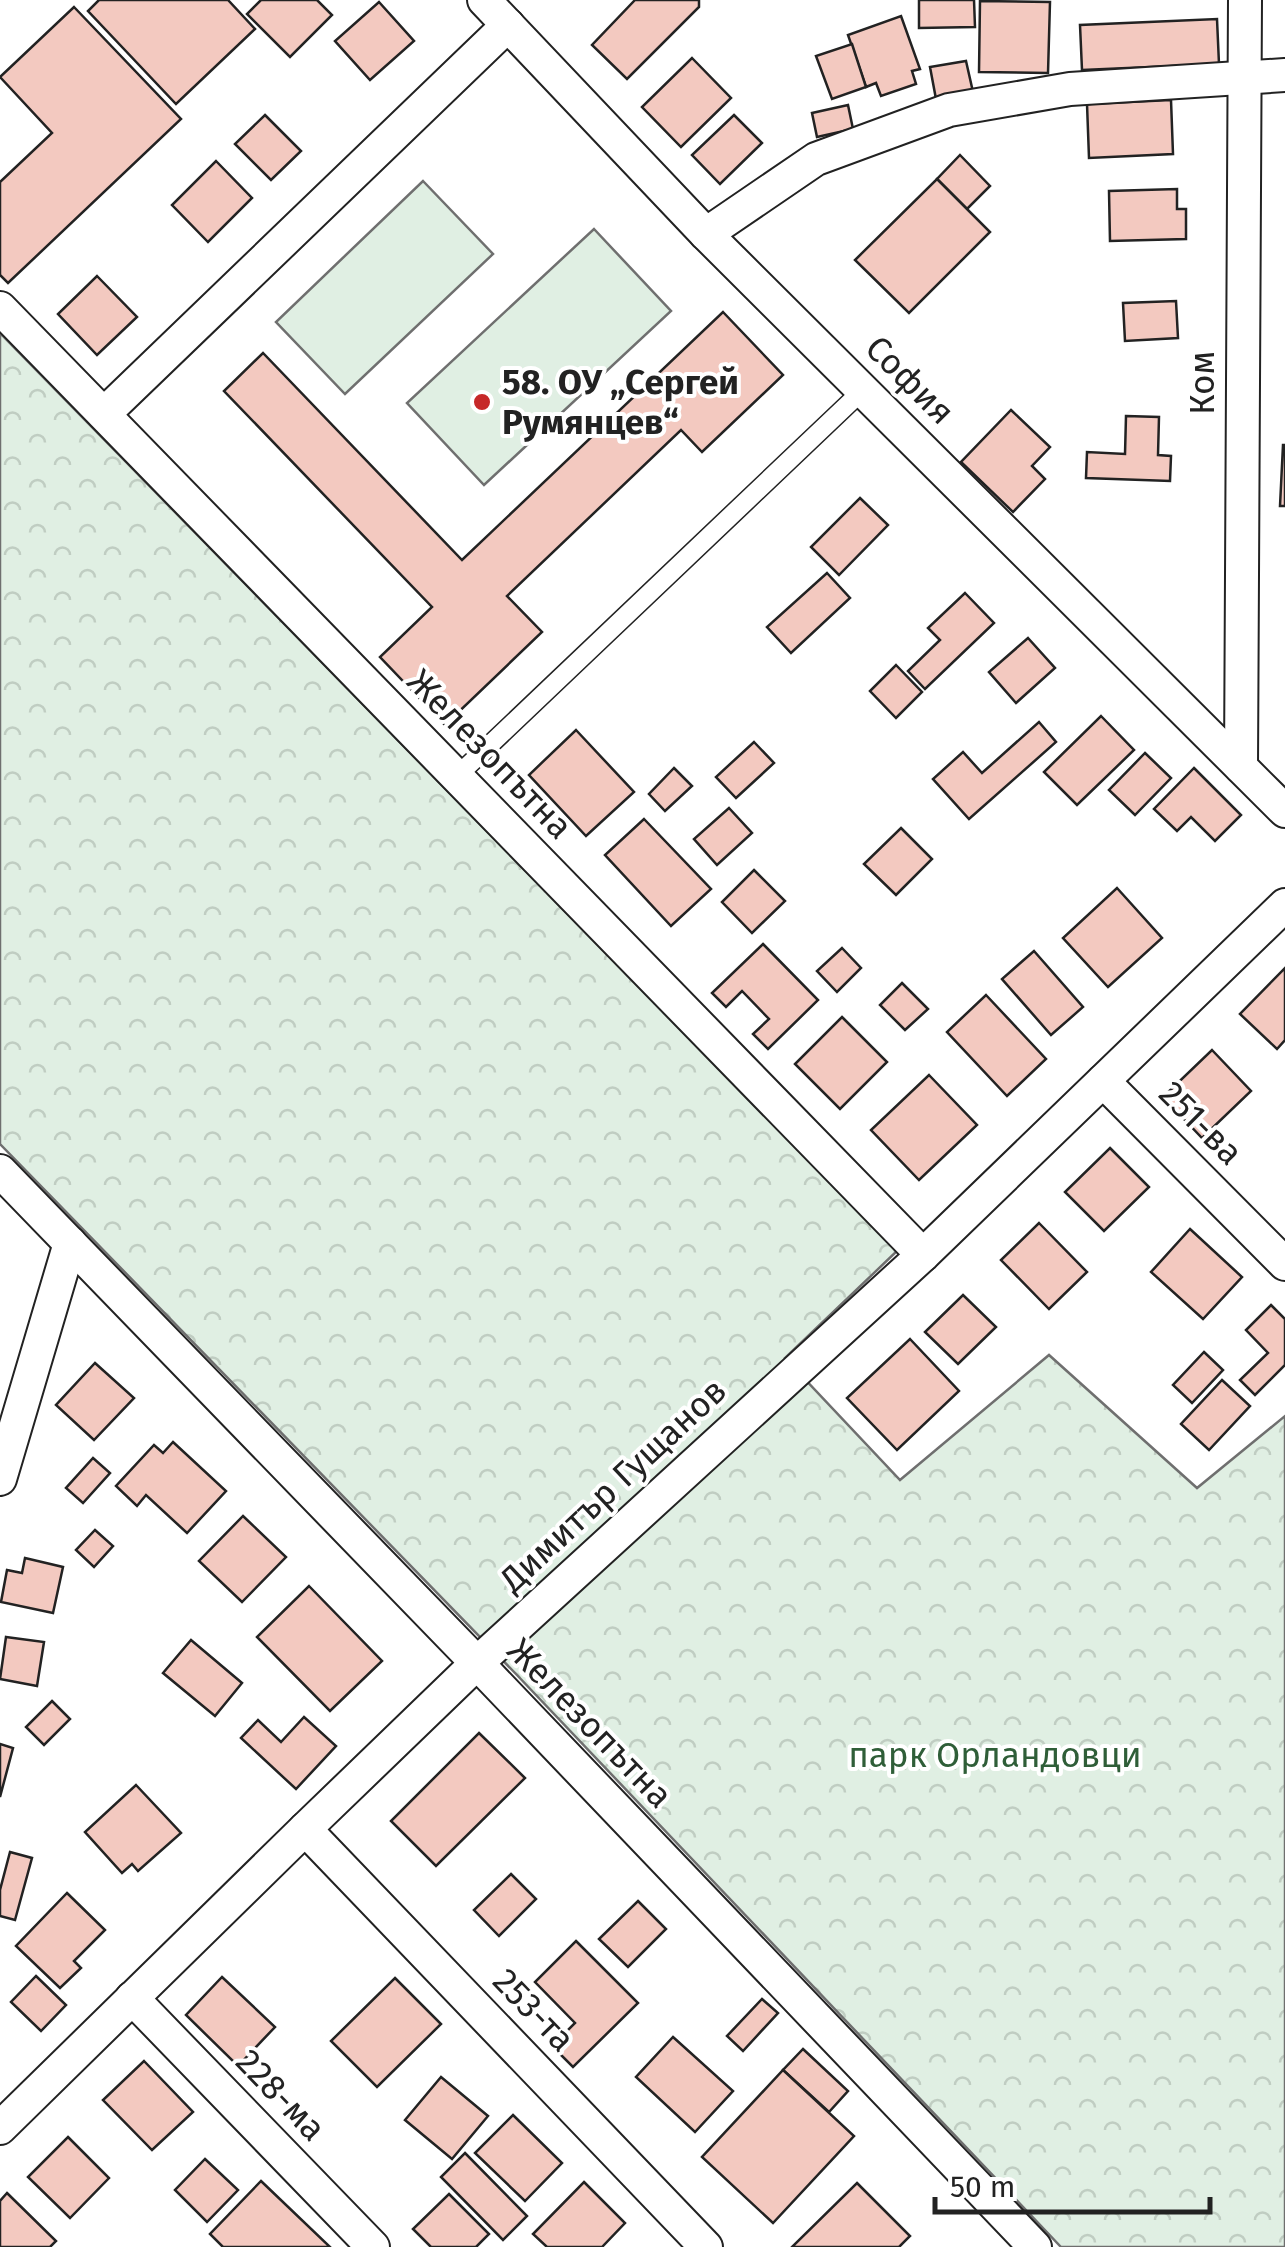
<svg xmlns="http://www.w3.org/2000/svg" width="1285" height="2247" viewBox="0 0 1285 2247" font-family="'Fira Sans',sans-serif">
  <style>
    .park { fill: url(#park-crowns); stroke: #6f6f6f; stroke-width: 2.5 }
    .pitch { fill: #e0efe3; stroke: #6f6f6f; stroke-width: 2.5 }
    .building { fill: #f3c9c0; stroke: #222; stroke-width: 2.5 }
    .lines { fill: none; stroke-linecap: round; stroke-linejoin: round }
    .service-casing { stroke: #222; stroke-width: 21 }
    .minor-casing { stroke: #222; stroke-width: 36 }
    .service { stroke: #fff; stroke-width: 18 }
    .minor { stroke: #fff; stroke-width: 32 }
    .poi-dot { fill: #c62828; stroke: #fff; stroke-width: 4 }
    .labels { text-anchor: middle; stroke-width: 8; stroke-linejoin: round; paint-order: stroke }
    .street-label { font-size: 35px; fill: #222; stroke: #fff }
    .poi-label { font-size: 35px; font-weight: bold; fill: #222; stroke: #fff; text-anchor: start }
    .park-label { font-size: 35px; fill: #2f5e38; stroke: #fff }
  </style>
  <defs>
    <pattern id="park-crowns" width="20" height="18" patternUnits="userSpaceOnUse" patternTransform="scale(2.5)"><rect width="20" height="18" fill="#e0efe3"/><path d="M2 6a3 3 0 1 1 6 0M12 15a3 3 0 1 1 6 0" fill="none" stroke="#c0cdc2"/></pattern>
  </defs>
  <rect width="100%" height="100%" fill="#fff"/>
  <path class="park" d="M0 333 897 1251 785 1358 900 1480 1049 1355 1197 1488 1285 1416V2247H1061L516 1674 0 1144Z"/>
  <g class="pitch">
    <path d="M423 181 493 254 345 394 276 322Z"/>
    <path d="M594 229 671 311 484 485 407 403Z"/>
  </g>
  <g class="building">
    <path d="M99 0H228L255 29 176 104 88 11Z"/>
    <path d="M261 0H317L332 15 290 57 247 14Z"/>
    <path d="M635 0H699V7L627 79 592 45Z"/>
    <path d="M919 0H974L975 27 919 28Z"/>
    <path d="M980 1 1050 2 1048 73 979 72Z"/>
    <path d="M379 2 414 41 370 80 335 41Z"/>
    <path d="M74 7 181 119 8 283 0 275V182L52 133 0 77Z"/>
    <path d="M901 16 920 69 912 71 916 84 881 96 876 83 866 87 848 35Z"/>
    <path d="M1217 19 1219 64 1082 70 1080 25Z"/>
    <path d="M852 44 866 87 832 99 816 56Z"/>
    <path d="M692 58 731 98 681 147 642 107Z"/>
    <path d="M966 61 973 92 936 99 930 67Z"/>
    <path d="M1171 100 1173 154 1089 158 1087 104Z"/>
    <path d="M848 105 853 129 817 137 812 113Z"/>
    <path d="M265 115 301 151 271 180 235 144Z"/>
    <path d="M734 115 762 143 720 184 692 155Z"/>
    <path d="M960 155 990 186 967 209 937 179Z"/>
    <path d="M216 161 252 198 208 242 172 205Z"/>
    <path d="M937 179 990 232 909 313 855 260Z"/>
    <path d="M1177 189V209H1186V239L1110 241 1109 191Z"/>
    <path d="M97 276 137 317 97 355 58 314Z"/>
    <path d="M1176 301 1178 338 1125 341 1123 303Z"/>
    <path d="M723 312 783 375 702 452 681 430 507 596 542 632 445 725 380 657 432 607 224 391 263 353 462 560Z"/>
    <path d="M1011 410 1050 447 1032 466 1045 479 1013 512 961 462Z"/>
    <path d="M1126 416 1159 417 1158 455 1171 456 1170 481 1086 478 1087 452 1125 454Z"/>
    <path d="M1283 445H1285V506H1280Z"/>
    <path d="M860 498 888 525 839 575 811 547Z"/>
    <path d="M827 573 850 598 791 653 767 627Z"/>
    <path d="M965 593 994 623 925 689 908 671 940 640 928 628Z"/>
    <path d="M1028 638 1055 668 1016 703 989 672Z"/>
    <path d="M896 665 922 692 896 718 870 691Z"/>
    <path d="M1101 716 1134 750 1077 805 1044 772Z"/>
    <path d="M1039 722 1056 742 969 819 933 779 963 752 982 773Z"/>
    <path d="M576 730 634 792 586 836 529 775Z"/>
    <path d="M754 742 774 763 736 798 716 777Z"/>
    <path d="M1145 753 1171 778 1135 815 1109 790Z"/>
    <path d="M674 768 692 786 665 811 649 794Z"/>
    <path d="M1194 768 1241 815 1215 841 1191 817 1177 831 1154 809Z"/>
    <path d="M729 808 752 833 717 865 694 839Z"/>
    <path d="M644 819 711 889 671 926 605 855Z"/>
    <path d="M901 828 932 859 896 895 864 864Z"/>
    <path d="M754 870 785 901 752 933 722 902Z"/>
    <path d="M1117 888 1162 938 1108 987 1063 938Z"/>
    <path d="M763 944 818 1000 768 1049 753 1034 769 1019 742 991 726 1007 712 993Z"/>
    <path d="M842 948 861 968 837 992 817 971Z"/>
    <path d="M1034 951 1083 1007 1051 1035 1002 979Z"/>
    <path d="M1285 968V1040L1277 1049 1240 1014Z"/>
    <path d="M902 983 928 1009 905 1030 880 1005Z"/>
    <path d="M986 995 1046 1059 1007 1096 947 1032Z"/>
    <path d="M842 1017 887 1062 840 1109 795 1064Z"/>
    <path d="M1212 1050 1251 1091 1202 1138 1163 1097Z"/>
    <path d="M929 1075 977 1125 919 1180 871 1130Z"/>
    <path d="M1110 1148 1149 1187 1104 1231 1065 1192Z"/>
    <path d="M1039 1223 1087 1272 1049 1309 1001 1260Z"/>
    <path d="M1190 1229 1242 1277 1203 1319 1151 1272Z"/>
    <path d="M963 1295 996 1327 958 1364 925 1332Z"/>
    <path d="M1271 1305 1285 1319V1365L1255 1395 1240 1380 1268 1353 1246 1330Z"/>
    <path d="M910 1339 959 1391 897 1450 847 1398Z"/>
    <path d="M1204 1352 1223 1370 1192 1403 1173 1385Z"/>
    <path d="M95 1363 134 1398 94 1440 56 1405Z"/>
    <path d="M1222 1380 1250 1406 1209 1450 1181 1424Z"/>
    <path d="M173 1442 226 1491 187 1533 146 1495 137 1506 116 1486 154 1445 163 1453Z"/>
    <path d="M93 1458 110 1473 83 1503 66 1488Z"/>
    <path d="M243 1516 286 1557 242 1602 199 1561Z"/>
    <path d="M95 1530 113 1546 94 1567 76 1550Z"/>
    <path d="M25 1558 63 1567 53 1613 1 1602 7 1570 22 1573Z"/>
    <path d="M309 1586 382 1661 330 1711 257 1637Z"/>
    <path d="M6 1637 44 1642 37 1686 0 1679Z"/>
    <path d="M191 1640 242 1683 215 1716 163 1673Z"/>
    <path d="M52 1701 70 1719 44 1745 26 1727Z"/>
    <path d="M304 1717 336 1746 296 1789 241 1738 258 1720 281 1742Z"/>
    <path d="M479 1733 525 1778 436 1866 391 1821Z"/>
    <path d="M0 1744 13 1748 0 1797Z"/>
    <path d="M136 1785 181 1833 138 1871 132 1864 122 1873 85 1832Z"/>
    <path d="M10 1852 32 1858 15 1920 0 1916V1890Z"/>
    <path d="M511 1874 536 1899 499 1936 474 1910Z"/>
    <path d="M67 1893 105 1930 74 1961 81 1968 60 1988 16 1946Z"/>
    <path d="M638 1901 666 1929 628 1967 599 1939Z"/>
    <path d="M576 1941 638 2003 573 2067 552 2046 575 2023 535 1982Z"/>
    <path d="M36 1976 66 2005 41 2031 11 2002Z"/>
    <path d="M222 1977 275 2027 238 2066 186 2015Z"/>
    <path d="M395 1978 441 2024 377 2087 331 2041Z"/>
    <path d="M762 1999 778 2013 743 2051 727 2036Z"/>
    <path d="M673 2037 733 2091 695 2132 636 2077Z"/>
    <path d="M803 2049 848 2091 829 2112 783 2070Z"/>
    <path d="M144 2061 193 2112 152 2150 103 2100Z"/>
    <path d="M783 2070 854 2136 773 2223 702 2157Z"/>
    <path d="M441 2077 488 2116 452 2159 405 2120Z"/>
    <path d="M513 2115 562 2163 525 2201 475 2153Z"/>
    <path d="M68 2137 109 2178 70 2218 28 2177Z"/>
    <path d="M465 2153 527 2216 503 2240 441 2177Z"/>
    <path d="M205 2159 238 2190 207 2222 175 2190Z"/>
    <path d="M261 2181 330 2247H223L210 2234Z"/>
    <path d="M584 2182 625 2223 602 2247H547L533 2234Z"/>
    <path d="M857 2183 910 2236 899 2247H792Z"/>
    <path d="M7 2193 56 2241 50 2247H0V2201Z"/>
    <path d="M449 2194 489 2234 476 2247H431L413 2229Z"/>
  </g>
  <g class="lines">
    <defs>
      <path id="service" d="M456 777 863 390"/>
      <g id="minor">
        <path d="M484 0 706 234 1285 811"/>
        <path d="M706 234 816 159 949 110 1070 89 1285 75"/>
        <path d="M0 308 923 1255"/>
        <path d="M104 414 508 25"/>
        <path d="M1241 767 1245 0"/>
        <path d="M1103 1081 1285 1264"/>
        <path d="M0 1171 477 1663 1035 2247"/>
        <path d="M0 1479 70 1243"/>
        <path d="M305 1829 706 2247"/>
        <path d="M132 1998 373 2247"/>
        <path d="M0 2128 305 1829 477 1663 923 1255 1285 905"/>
      </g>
    </defs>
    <use href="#service" class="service-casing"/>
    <use href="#minor" class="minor-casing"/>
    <use href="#service" class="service"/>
    <use href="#minor" class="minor"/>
  </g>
  <circle class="poi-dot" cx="482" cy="402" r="10"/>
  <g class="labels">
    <g class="street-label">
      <text transform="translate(910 380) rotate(45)" y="12">София</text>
      <text transform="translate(1202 383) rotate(-90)" y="12">Ком</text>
      <text transform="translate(490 754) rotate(46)" y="12">Железопътна</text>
      <text transform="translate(1201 1123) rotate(45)" y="12">251-ва</text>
      <text transform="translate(613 1485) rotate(-43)" y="12">Димитър Гущанов</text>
      <text transform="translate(590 1723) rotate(46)" y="12">Железопътна</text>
      <text transform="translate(534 2010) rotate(46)" y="12">253-та</text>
      <text transform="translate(281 2095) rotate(46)" y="12">228-ма</text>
    </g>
    <g class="poi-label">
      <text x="502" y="394">58. ОУ „Сергей<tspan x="502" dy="40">Румянцев“</tspan></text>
    </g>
    <g class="park-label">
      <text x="995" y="1767">парк Орландовци</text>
    </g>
  </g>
  <path d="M935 2197v15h275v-15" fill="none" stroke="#222222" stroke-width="5"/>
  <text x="950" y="2197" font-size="30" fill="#222222" stroke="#ffffff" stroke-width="8" paint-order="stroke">50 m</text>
</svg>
